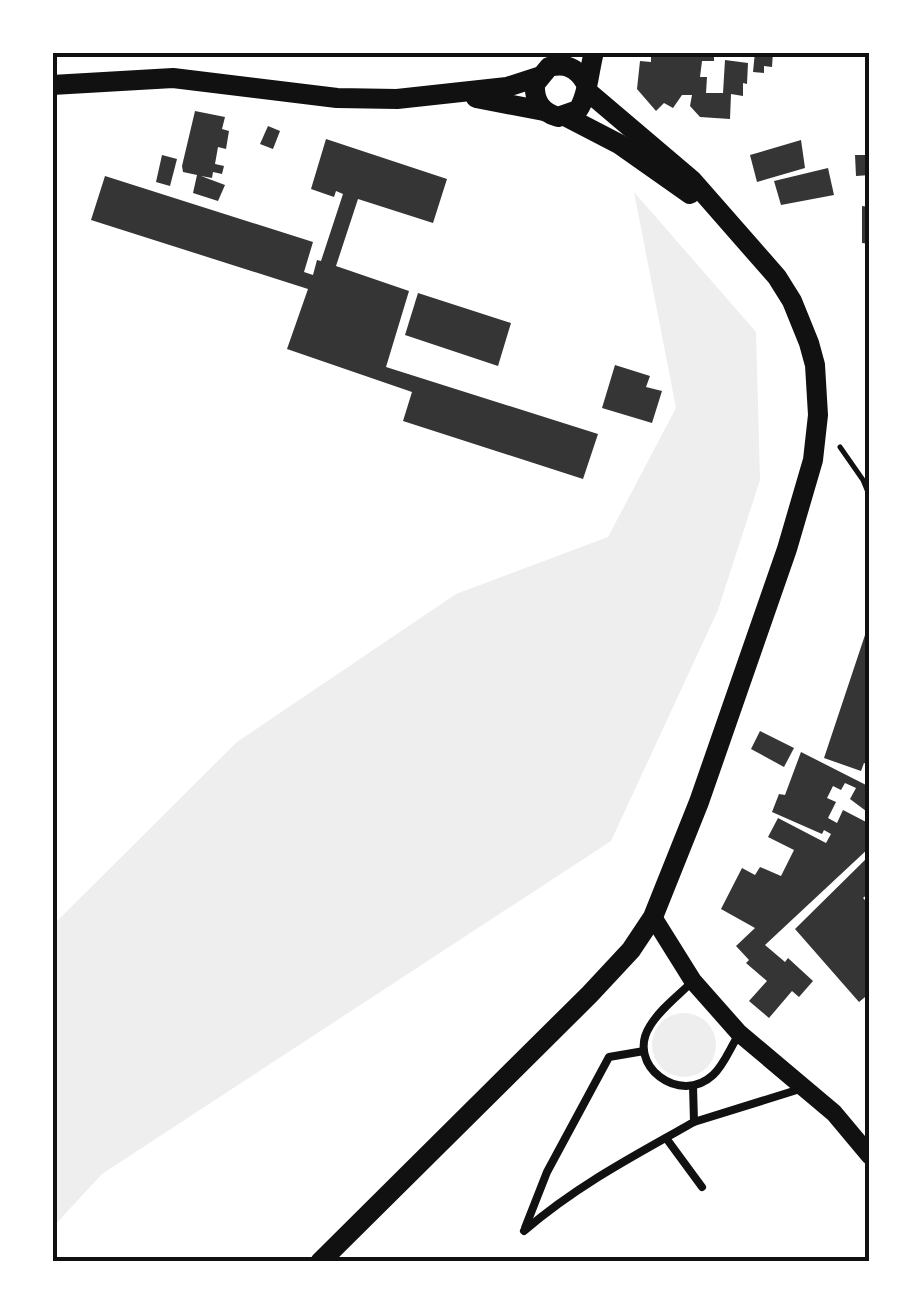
<svg xmlns="http://www.w3.org/2000/svg" width="922" height="1314" viewBox="0 0 922 1314" font-family="Roboto,sans-serif">
  <style>
    .green { fill: #eee }
    .building { fill: #353535 }
    .lines { fill: none; stroke-linecap: round; stroke-linejoin: round }
    .path { stroke: #111; stroke-width: 5 }
    .service { stroke: #111; stroke-width: 8 }
    .tertiary { stroke: #111; stroke-width: 18 }
    .secondary { stroke: #111; stroke-width: 20 }
    .neatline { fill: none; stroke: #111; stroke-width: 4 }
  </style>
  <rect width="100%" height="100%" fill="#fff"/>
  <g class="green">
    <path d="M634 192 756 332 760 480 718 610 611 841 102 1174 53 1227V925L237 742 456 594 608 537 676 408Z"/>
    <circle cx="684" cy="1045" r="32"/>
  </g>
  <g class="building">
    <path d="M651 52H714V61H702L700 77H707L706 93H723L725 60 748 63 747 84 743 83V96L731 94 730 119 700 117 690 106 692 95H682L673 108 664 103 656 111 637 89 640 61 651 62Z"/>
    <path d="M755 52H773L772 67 764 66V73L753 72Z"/>
    <path d="M195 111 225 117 222 129 229 131 226 149 218 147 215 164 224 166 222 174 213 172 212 178 201 176 225 185 218 201 193 193 197 175 183 172 182 166Z"/>
    <path d="M268 126 280 131 273 149 260 144Z"/>
    <path d="M326 139 447 179 433 223 358 199 336 266 409 291 386 367 598 434 583 479 403 421 412 392 287 349 308 289 91 220 105 176 313 242 304 272 313 275 317 260 321 261 343 194 336 191 334 197 311 189Z"/>
    <path d="M801 140 805 168 757 182 750 155Z"/>
    <path d="M162 155 177 159 170 186 156 182Z"/>
    <path d="M855 155H870V175L856 176Z"/>
    <path d="M828 168 834 195 781 205 774 181Z"/>
    <path d="M862 206 870 207V244L862 243Z"/>
    <path d="M418 293 511 323 498 366 405 335Z"/>
    <path d="M615 365 650 376 646 387 662 391 652 423 602 408Z"/>
    <path d="M869 623 870 765 864 763 861 771 824 758Z"/>
    <path d="M760 731 794 748 784 767 751 749Z"/>
    <path d="M801 752 870 787V814L850 799 856 788 845 783 841 790 833 786 827 798 836 802 828 818 837 823 843 810 870 824V847L765 945 785 962 788 958 813 981 799 997 792 991 769 1018 749 1001 767 981 746 963 749 960 736 946 755 928 721 909 742 868 755 875 760 867 781 876 794 850 768 837 778 818 826 843 831 834 824 830 822 834 772 812 779 794 785 795Z"/>
    <path d="M870 855V892L863 898 870 905V993L859 1002 795 929Z"/>
  </g>
  <g class="lines">
    <path class="path" d="M840 447 863 480 870 497"/>
    <g class="service">
      <path d="M693 981C679 995 660 1009 650 1026 625 1065 680 1106 713 1075 724 1065 730 1048 738 1036"/>
      <path d="M694 1122 800 1089"/>
      <path d="M666 1138 702 1187"/>
      <path d="M525 1228 547 1172 609 1057 644 1051"/>
      <path d="M524 1231C576 1186 635 1155 694 1122L693 1086"/>
    </g>
    <path class="tertiary" d="M653 917 693 981 739 1033 834 1113 870 1156"/>
    <g class="secondary">
      <path d="M585 82C576 67 565 63 549 67L535 84C534 101 541 112 558 117L578 110C588 96 589 70 594 52"/>
      <path d="M52 85 173 78 337 98 397 99 507 87 538 77"/>
      <path d="M476 98 544 111"/>
      <path d="M565 116 619 144 690 194"/>
      <path d="M320 1262 590 994 631 950 653 917 699 802 787 549 813 460 818 415 815 365 809 343 792 301 777 277 692 180 586 90"/>
    </g>
  </g>
  <rect width="922" height="1314" fill="none" stroke="#ffffff" stroke-width="110"/>
  <rect x="55" y="55" width="812" height="1204" class="neatline"/>
</svg>
